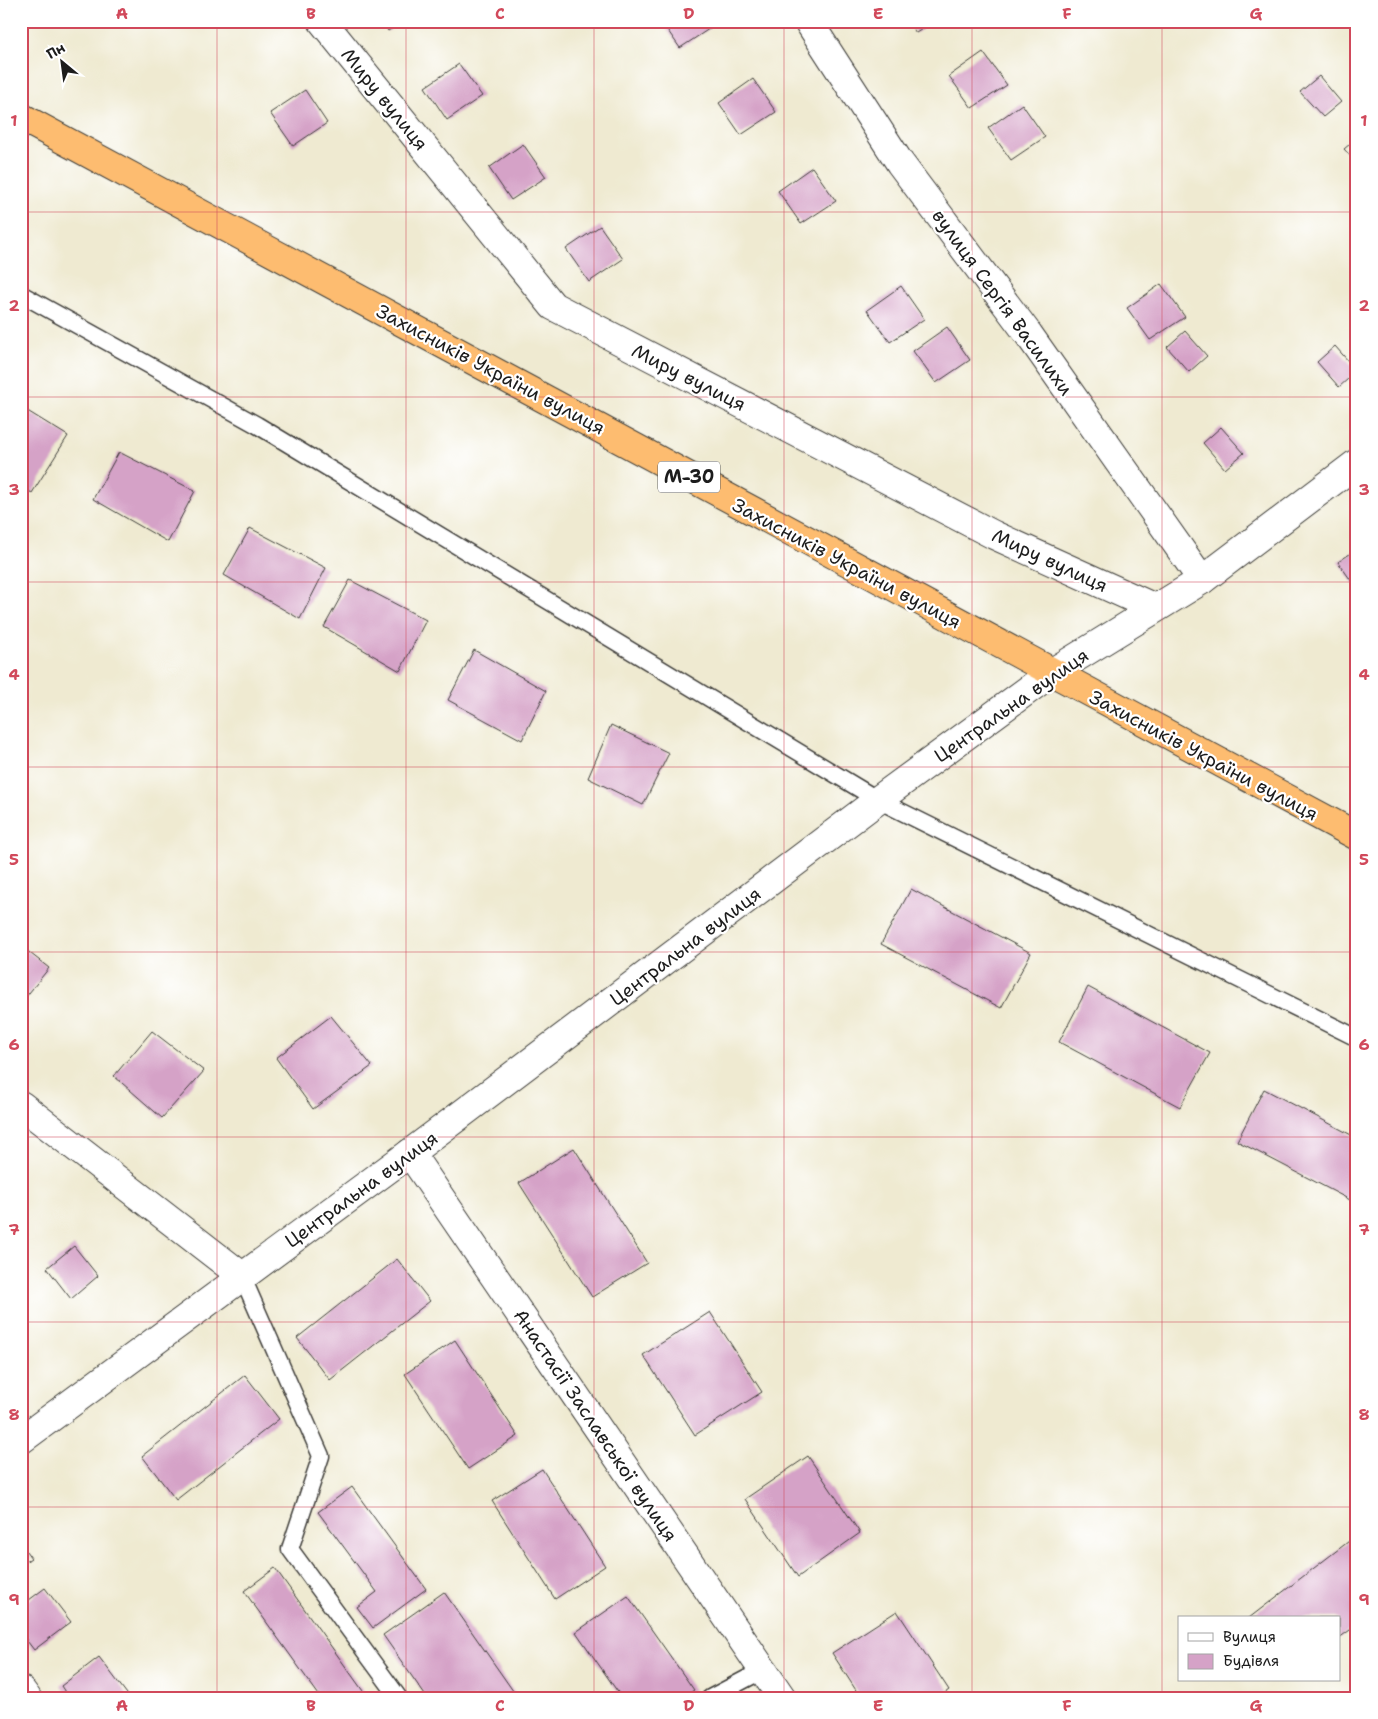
<svg xmlns="http://www.w3.org/2000/svg" width="1378" height="1719" viewBox="0 0 1378 1719" font-family="'Shantell Sans',sans-serif">
  <style>
    .building { fill: #d5a2c7 }
    .lines { fill: none; stroke-linecap: round; stroke-linejoin: round }
    .service-casing { stroke: #3c3b37; stroke-width: 19 }
    .minor-casing { stroke: #3c3b37; stroke-width: 30 }
    .trunk-casing { stroke: #3c3b37; stroke-width: 30 }
    .service { stroke: #fff; stroke-width: 16 }
    .minor { stroke: #fff; stroke-width: 28 }
    .trunk { stroke: #fdbc6f; stroke-width: 28 }
    .grid { fill: none; stroke: #d1495b; stroke-width: 1; stroke-opacity: 0.55 }
    .labels { text-anchor: middle; stroke-width: 4.5; stroke-linejoin: round; paint-order: stroke }
    .shield { fill: #fff; stroke: #606060; stroke-width: 1 }
    .shield-label { font-size: 18px; font-weight: bold; fill: #1c1c1c }
    .street-label { font-size: 19px; fill: #1c1c1c; stroke: #fff }
    .neatline { fill: none; stroke: #d1495b; stroke-width: 2 }
    .grid-label { font-size: 16px; text-anchor: middle; font-weight: bold; fill: #d1495b }
  </style>
  <rect width="100%" height="100%" fill="#fff"/>
  <filter id="ink" filterUnits="userSpaceOnUse"><feTurbulence type="fractalNoise" baseFrequency=".02" numOctaves="2"/><feDisplacementMap in="SourceGraphic" scale="10" xChannelSelector="R" yChannelSelector="G"/><feConvolveMatrix kernelMatrix="1 2 1 2 8 2 1 2 1" color-interpolation-filters="sRGB"/></filter>
  <filter id="wash" filterUnits="userSpaceOnUse"><feTurbulence type="fractalNoise" baseFrequency=".0096" numOctaves="4" result="noise"/><feDisplacementMap in="SourceGraphic" scale="20" xChannelSelector="R" yChannelSelector="G"/><feGaussianBlur stdDeviation="1.12" result="paint"/><feColorMatrix in="noise" values="0 0 0 0 0 0 0 0 0 0 0 0 0 0 0 0 0 1.4 0 .05"/><feComposite in="paint" operator="in"/></filter>
  <g filter="url(#wash)">
    <rect width="100%" height="100%" fill="#efead1"/>
    <g id="blocks">
      <g class="building">
        <path d="M381 21H403L388 31Z"/>
        <path d="M661 21H712L715 25 680 48Z"/>
        <path d="M908 21H935L916 33Z"/>
        <path d="M983 52 1007 85 972 108 949 76Z"/>
        <path d="M459 64 482 96 447 120 425 87Z"/>
        <path d="M1319 76 1341 102 1323 117 1300 92Z"/>
        <path d="M753 79 776 112 741 135 719 103Z"/>
        <path d="M305 90 327 123 293 146 270 113Z"/>
        <path d="M1022 104 1045 137 1011 160 988 128Z"/>
        <path d="M1357 138V163L1344 149Z"/>
        <path d="M523 144 546 177 511 200 489 168Z"/>
        <path d="M812 167 836 201 801 224 778 191Z"/>
        <path d="M600 226 623 259 589 282 566 249Z"/>
        <path d="M1161 284 1185 317 1150 340 1127 308Z"/>
        <path d="M901 286 924 319 890 342 867 310Z"/>
        <path d="M947 327 970 360 936 383 913 351Z"/>
        <path d="M1185 331 1207 356 1189 372 1167 347Z"/>
        <path d="M1335 346 1357 371 1339 387 1317 362Z"/>
        <path d="M21 407 68 436 32 493 21 487Z"/>
        <path d="M1221 427 1244 453 1225 469 1203 443Z"/>
        <path d="M119 452 195 491 168 542 93 499Z"/>
        <path d="M250 528 326 568 300 619 224 575Z"/>
        <path d="M1357 549V589L1338 562Z"/>
        <path d="M350 580 426 620 400 671 324 627Z"/>
        <path d="M474 650 546 691 522 740 448 700Z"/>
        <path d="M611 725 669 753 643 805 588 778Z"/>
        <path d="M911 889 1031 953 1001 1008 881 944Z"/>
        <path d="M21 946 49 968 21 1003Z"/>
        <path d="M1088 987 1210 1053 1180 1107 1059 1042Z"/>
        <path d="M331 1016 372 1066 313 1109 276 1058Z"/>
        <path d="M152 1031 204 1071 162 1118 114 1076Z"/>
        <path d="M1264 1089 1357 1138V1197L1354 1202 1237 1141Z"/>
        <path d="M574 1148 647 1263 592 1297 519 1183Z"/>
        <path d="M74 1246 98 1276 71 1299 47 1268Z"/>
        <path d="M397 1259 430 1301 330 1380 297 1338Z"/>
        <path d="M710 1312 762 1392 695 1435 643 1355Z"/>
        <path d="M455 1340 518 1436 468 1469 405 1374Z"/>
        <path d="M245 1375 279 1419 176 1500 142 1456Z"/>
        <path d="M808 1456 860 1533 798 1577 745 1499Z"/>
        <path d="M542 1469 605 1566 555 1599 492 1501Z"/>
        <path d="M352 1487 426 1589 373 1628 357 1607 377 1592 318 1512Z"/>
        <path d="M1357 1535V1625L1339 1638V1618H1249Z"/>
        <path d="M21 1544 31 1558 21 1565Z"/>
        <path d="M275 1568 368 1698H321L244 1591Z"/>
        <path d="M45 1588 71 1622 34 1650 21 1633V1606Z"/>
        <path d="M444 1592 518 1698H427L383 1635Z"/>
        <path d="M628 1596 694 1690 683 1698H622L576 1632Z"/>
        <path d="M897 1611 949 1690 938 1698H861L832 1653Z"/>
        <path d="M99 1657 130 1698H69L61 1686Z"/>
      </g>
    </g>
  </g>
  <g filter="url(#ink)">
    <use href="#blocks" fill-opacity="0" stroke="#3c3b37" stroke-width="1"/>
    <g class="lines">
      <defs>
        <g id="service">
          <path d="M21 294 257 425 878 800 1357 1038"/>
          <path d="M242 1276 321 1456 290 1549 399 1698"/>
          <path d="M710 1698 763 1670"/>
        </g>
        <g id="minor">
          <path d="M322 21 553 306 994 535 1155 608"/>
          <path d="M808 21 900 163 1029 335 1202 580"/>
          <path d="M21 1105 242 1276"/>
          <path d="M410 1153 782 1698"/>
          <path d="M21 1440 410 1153 878 800 1051 673 1202 580 1357 463"/>
          <path d="M21 1690 27 1698"/>
        </g>
        <path id="trunk" d="M21 117C468 354 911 598 1357 836"/>
      </defs>
      <use href="#service" class="service-casing"/>
      <use href="#minor" class="minor-casing"/>
      <use href="#trunk" class="trunk-casing"/>
      <use href="#service" class="service"/>
      <use href="#minor" class="minor"/>
      <use href="#trunk" class="trunk"/>
    </g>
  </g>
  <path class="grid" d="M217 21V1698M406 21V1698M594 21V1698M784 21V1698M972 21V1698M1162 21V1698M21 212H1357M21 397H1357M21 582H1357M21 767H1357M21 952H1357M21 1137H1357M21 1322H1357M21 1507H1357"/>
  <g class="labels">
    <rect class="shield" x="658" y="461.5" width="62" height="31" rx="4"/>
    <g class="shield-label">
      <text x="689" y="483">М-30</text>
    </g>
    <g class="street-label">
      <text transform="translate(385 99) rotate(51)" y="7">Миру вулиця</text>
      <text transform="translate(1003 302) rotate(54)" y="7">вулиця Сергія Василихи</text>
      <text transform="translate(491 369) rotate(28)" y="7">Захисників України вулиця</text>
      <text transform="translate(689 377) rotate(27)" y="7">Миру вулиця</text>
      <text transform="translate(1050 560) rotate(25)" y="7">Миру вулиця</text>
      <text transform="translate(847 563) rotate(28)" y="7">Захисників України вулиця</text>
      <text transform="translate(1011 705) rotate(-35)" y="7">Центральна вулиця</text>
      <text transform="translate(1204 755) rotate(28)" y="7">Захисників України вулиця</text>
      <text transform="translate(685 946) rotate(-37)" y="7">Центральна вулиця</text>
      <text transform="translate(361 1189) rotate(-36)" y="7">Центральна вулиця</text>
      <text transform="translate(596 1425) rotate(56)" y="7">Анастасії Заславської вулиця</text>
    </g>
  </g>
  <rect width="1378" height="1719" fill="none" stroke="#fff" stroke-width="55"/>
  <rect x="1178" y="1616" width="162" height="65" fill="#ffffff" stroke="#a4a4a4"/>
  <rect x="1188" y="1633" width="25" height="8" fill="#ffffff" stroke="#a4a4a4"/>
  <text x="1223" y="1642" font-size="15" fill="#1c1c1c">Вулиця</text>
  <rect x="1188" y="1654" width="25" height="15" fill="#d5a2c7" stroke="#a4a4a4"/>
  <text x="1223" y="1666" font-size="15" fill="#1c1c1c">Будівля</text>
  <g transform="translate(62 62) rotate(331)" stroke="#ffffff" stroke-width="4" paint-order="stroke">
  <path d="M0-4L9 19L0 12L-9 19Z" fill="#1c1c1c"/>
  <text y="-8" font-size="14" font-weight="bold" text-anchor="middle" fill="#1c1c1c">Пн</text>
  </g>
  <rect x="28" y="28" width="1322" height="1664" class="neatline"/>
  <g class="grid-label">
    <text x="122" y="19">A</text>
    <text x="311" y="19">B</text>
    <text x="500" y="19">C</text>
    <text x="689" y="19">D</text>
    <text x="878" y="19">E</text>
    <text x="1067" y="19">F</text>
    <text x="1256" y="19">G</text>
    <text x="14" y="126">1</text>
    <text x="1364" y="126">1</text>
    <text x="14" y="311">2</text>
    <text x="1364" y="311">2</text>
    <text x="14" y="495">3</text>
    <text x="1364" y="495">3</text>
    <text x="14" y="680">4</text>
    <text x="1364" y="680">4</text>
    <text x="14" y="865">5</text>
    <text x="1364" y="865">5</text>
    <text x="14" y="1050">6</text>
    <text x="1364" y="1050">6</text>
    <text x="14" y="1235">7</text>
    <text x="1364" y="1235">7</text>
    <text x="14" y="1420">8</text>
    <text x="1364" y="1420">8</text>
    <text x="14" y="1605">9</text>
    <text x="1364" y="1605">9</text>
    <text x="122" y="1711">A</text>
    <text x="311" y="1711">B</text>
    <text x="500" y="1711">C</text>
    <text x="689" y="1711">D</text>
    <text x="878" y="1711">E</text>
    <text x="1067" y="1711">F</text>
    <text x="1256" y="1711">G</text>
  </g>
</svg>
